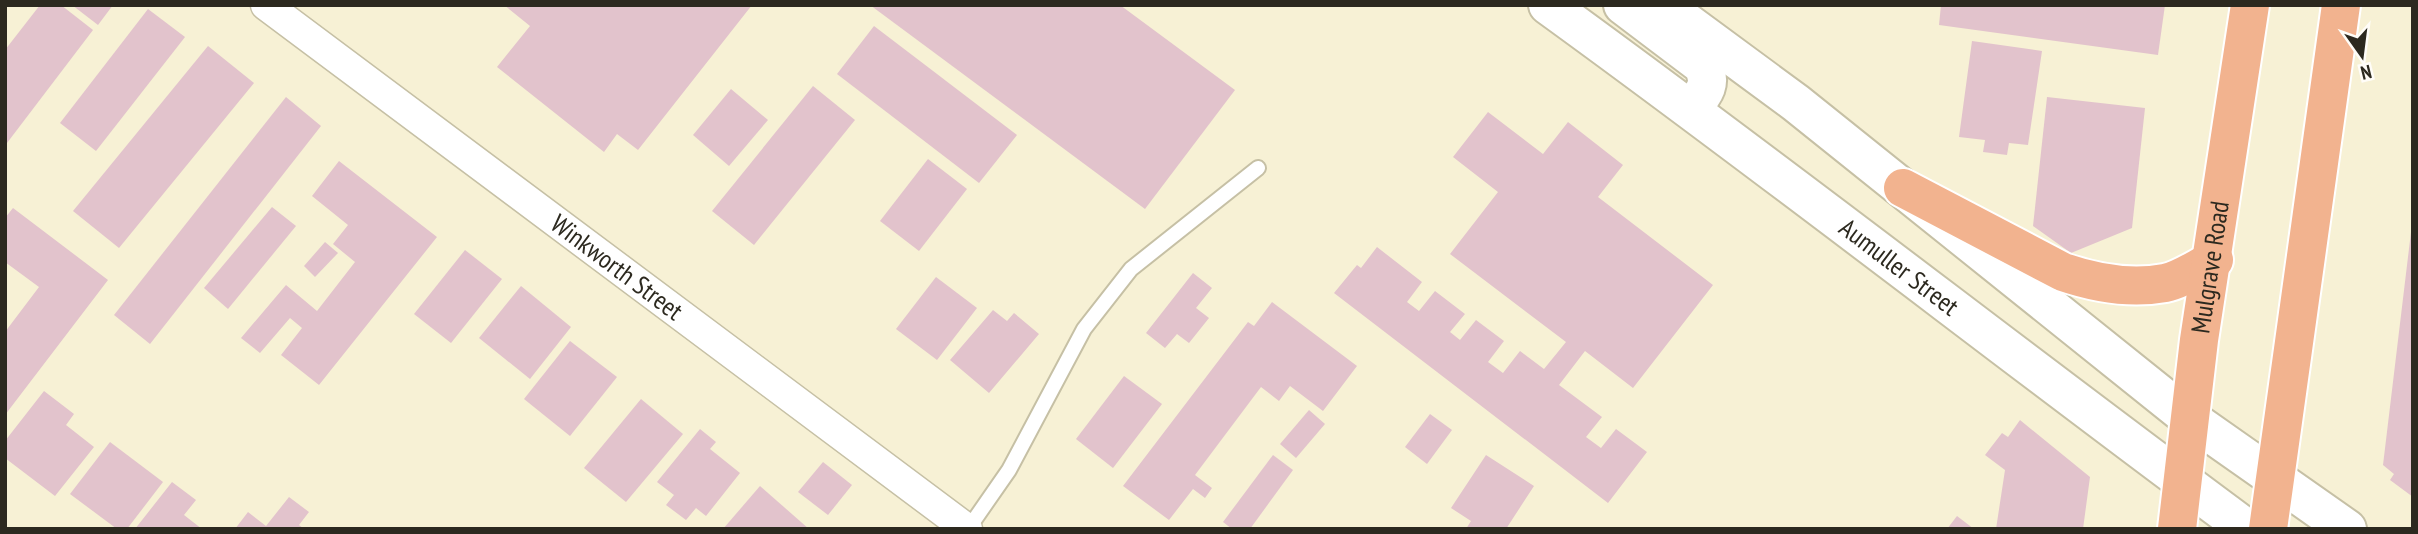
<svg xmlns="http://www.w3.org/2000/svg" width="2418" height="534" viewBox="0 0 2418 534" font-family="'PT Sans Narrow',sans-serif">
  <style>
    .building { fill: #e2c3cc }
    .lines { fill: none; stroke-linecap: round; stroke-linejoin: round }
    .service-casing { stroke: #c6c0a5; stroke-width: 18 }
    .minor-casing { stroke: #c6c0a5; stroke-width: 33 }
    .secondary-casing { stroke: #c6c0a5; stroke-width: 42 }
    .primary-casing { stroke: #fff; stroke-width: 42 }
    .service { stroke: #fff; stroke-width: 14 }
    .minor { stroke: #fff; stroke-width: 30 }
    .secondary { stroke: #fff; stroke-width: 38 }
    .primary { stroke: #f2b38f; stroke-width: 38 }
    .labels { text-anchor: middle; stroke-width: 5; stroke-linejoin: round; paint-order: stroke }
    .street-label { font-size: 26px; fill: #2c291f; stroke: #fffdf8 }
  </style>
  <rect width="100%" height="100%" fill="#f7f1d5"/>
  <g class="building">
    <path d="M40 5H61L93 30 7 143 5 50Z"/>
    <path d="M72 5H113L98 25Z"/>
    <path d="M504 5H752L638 150 617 134 604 152 497 67 530 26Z"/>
    <path d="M870 5H1120L1235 90 1145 209Z"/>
    <path d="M1941 5H2165L2158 55 1939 25Z"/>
    <path d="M148 9 185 37 96 151 60 123Z"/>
    <path d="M874 26 1017 135 979 183 837 74Z"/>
    <path d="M1972 41 2042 51 2028 145 2009 143 2007 155 1983 152 1985 140 1959 137Z"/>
    <path d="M208 46 254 83 119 248 73 211Z"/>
    <path d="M813 86 855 120 754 245 712 211Z"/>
    <path d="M731 89 768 120 729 166 693 135Z"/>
    <path d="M286 97 321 126 150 344 114 315Z"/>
    <path d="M2047 97 2145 108 2132 228 2071 253 2033 226Z"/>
    <path d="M1488 112 1543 154 1568 122 1623 165 1598 197 1713 285 1633 388 1585 351 1559 385 1602 417 1586 437 1601 448 1616 429 1647 452 1608 503 1334 293 1357 265 1361 268 1377 247 1422 282 1407 302 1419 311 1435 291 1465 314 1450 332 1460 340 1476 320 1504 341 1488 362 1503 373 1520 351 1544 369 1566 342 1450 254 1498 192 1453 157Z"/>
    <path d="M928 159 967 189 919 251 880 221Z"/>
    <path d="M339 161 437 237 319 385 281 355 302 328 290 318 260 353 241 338 286 285 317 311 355 262 333 244 348 225 312 196Z"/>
    <path d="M272 207 296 226 228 309 204 288Z"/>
    <path d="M13 208 108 280 5 415V332L39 287 5 262V218Z"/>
    <path d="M2411 232H2413V497L2390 480 2394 474 2383 465Z"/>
    <path d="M325 242 338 253 315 277 304 266Z"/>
    <path d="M465 250 502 279 451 343 414 314Z"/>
    <path d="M1193 273 1212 288 1196 308 1209 318 1189 343 1177 334 1165 348 1146 333Z"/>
    <path d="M936 277 977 308 937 360 896 329Z"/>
    <path d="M521 286 571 327 530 379 479 338Z"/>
    <path d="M1272 302 1357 366 1323 411 1290 386 1279 401 1261 387 1195 475 1212 488 1205 498 1193 489 1169 520 1123 486 1248 322 1254 326Z"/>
    <path d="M993 310 1007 321 1014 313 1039 334 989 393 950 360Z"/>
    <path d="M570 341 617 377 570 436 524 399Z"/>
    <path d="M1124 376 1162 404 1113 468 1076 439Z"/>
    <path d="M44 391 74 414 66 425 94 447 55 496 5 458V441Z"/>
    <path d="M641 399 683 434 626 502 584 468Z"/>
    <path d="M1309 410 1325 424 1296 458 1280 444Z"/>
    <path d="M1430 414 1452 430 1427 464 1405 447Z"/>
    <path d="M2020 420 2090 477 2083 529H1996L2005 470 1985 455 2002 433 2008 437Z"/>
    <path d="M700 429 716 442 710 449 740 473 706 516 696 508 686 520 666 505 674 495 657 482Z"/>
    <path d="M110 442 163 482 127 529H117L70 494Z"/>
    <path d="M1273 455 1293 470 1250 529H1232L1223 522Z"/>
    <path d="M1486 455 1534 486 1506 529H1466L1471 521 1451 508Z"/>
    <path d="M823 462 852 485 828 515 798 492Z"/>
    <path d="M172 482 196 500 184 515 202 529H135Z"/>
    <path d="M760 486 809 529H723Z"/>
    <path d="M289 497 309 512 299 525 304 529H235L248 512 266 526Z"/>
    <path d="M1957 516 1974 529H1947Z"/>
  </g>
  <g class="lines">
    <defs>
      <path id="service" d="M968 529 1009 470 1084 329 1131 269 1258 168"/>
      <g id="minor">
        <path id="s1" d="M266 5 967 529"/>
      </g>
      <g id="secondary">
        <path id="s2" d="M1548 5C1784 176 2013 356 2247 529"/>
        <path d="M1623 5 1701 64C1714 82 1704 94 1691 109"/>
        <path d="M1663 5 1796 103 2189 418 2347 529"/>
      </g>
      <g id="primary">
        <path d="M1903 188 2063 272C2095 283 2132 289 2165 283 2181 280 2199 267 2214 260"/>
        <path id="s3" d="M2177 529 2199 340 2250 5"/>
        <path d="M2268 529 2341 5"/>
      </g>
    </defs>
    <use href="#service" class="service-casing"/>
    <use href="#minor" class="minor-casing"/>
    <use href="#secondary" class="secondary-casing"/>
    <use href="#primary" class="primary-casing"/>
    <use href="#service" class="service"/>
    <use href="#minor" class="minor"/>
    <use href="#secondary" class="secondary"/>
    <use href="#primary" class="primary"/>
  </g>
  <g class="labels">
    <g class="street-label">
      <text dy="9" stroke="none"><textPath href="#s1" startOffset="438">Winkworth Street</textPath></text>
      <text dy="9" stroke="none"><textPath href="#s2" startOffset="438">Aumuller Street</textPath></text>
      <text dy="9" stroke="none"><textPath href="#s3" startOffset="264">Mulgrave Road</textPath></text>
    </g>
  </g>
  <rect width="2418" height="534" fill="none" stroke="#2c291f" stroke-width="14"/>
  <g transform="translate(2362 56) rotate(166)" stroke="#fffdf8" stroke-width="5" paint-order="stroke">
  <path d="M0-5L12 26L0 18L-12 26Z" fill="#2c291f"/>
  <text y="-10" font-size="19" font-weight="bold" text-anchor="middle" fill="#2c291f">N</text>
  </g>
</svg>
